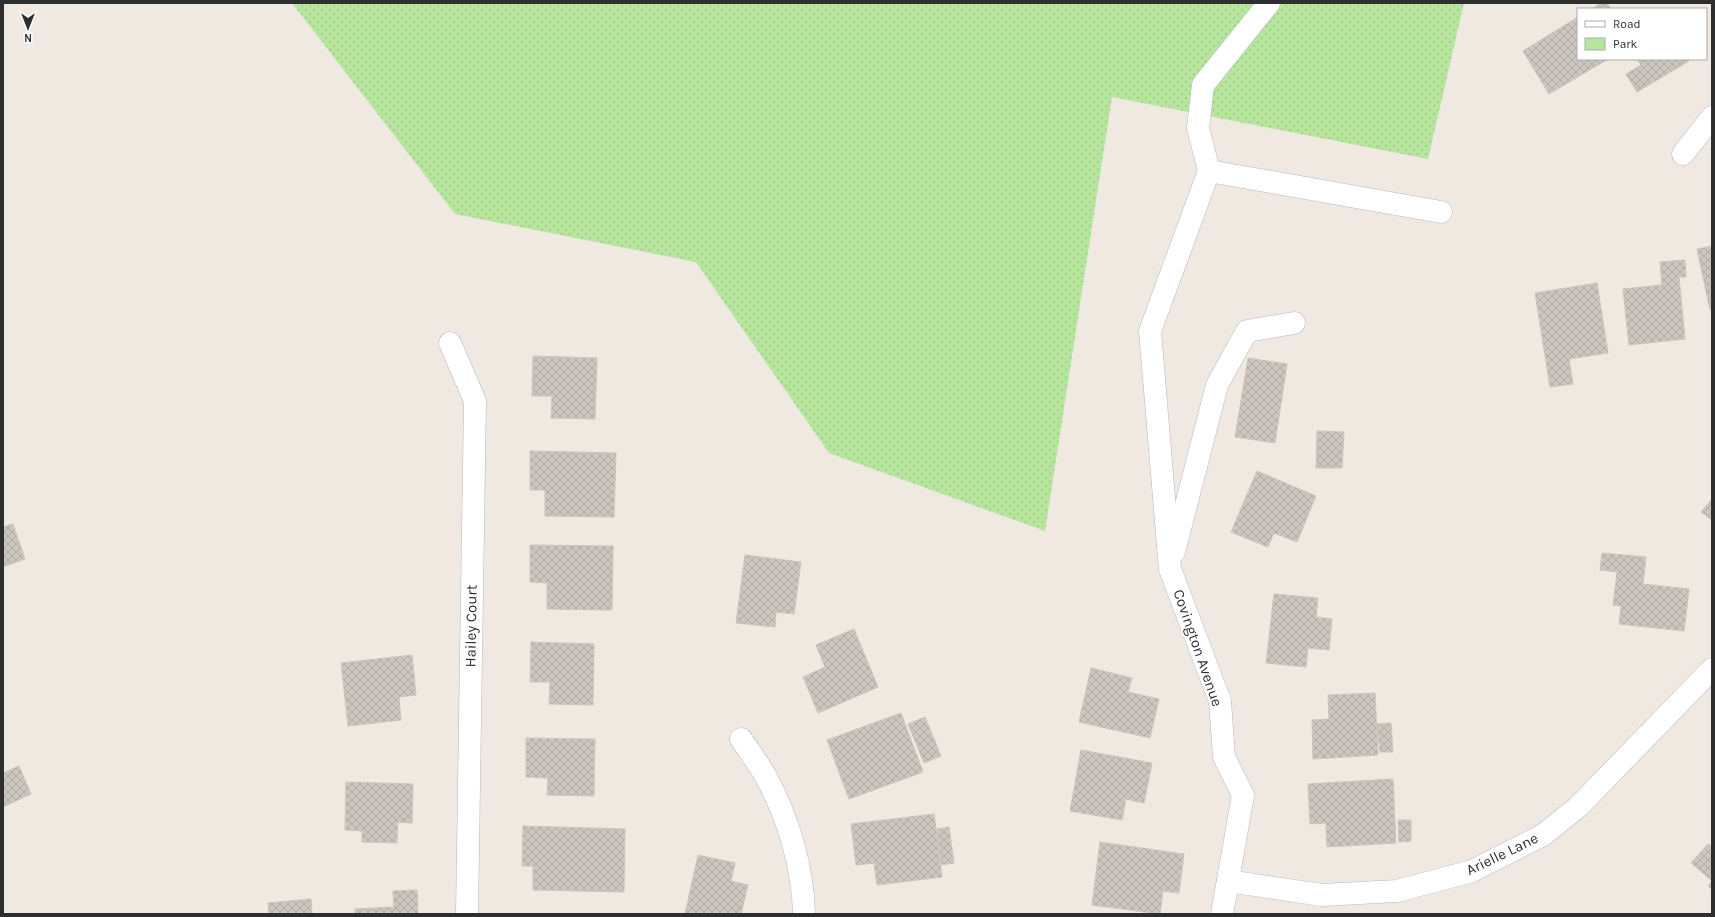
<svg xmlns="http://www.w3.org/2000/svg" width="1715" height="917" viewBox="0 0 1715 917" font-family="Karla,sans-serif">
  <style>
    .green { fill: url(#green-dots) }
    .building { fill: url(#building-cross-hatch); stroke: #cbc5ba }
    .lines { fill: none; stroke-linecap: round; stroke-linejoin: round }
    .minor-casing { stroke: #b4b7c1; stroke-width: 23 }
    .minor { stroke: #fff; stroke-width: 22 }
    .labels { text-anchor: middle; stroke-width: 4; stroke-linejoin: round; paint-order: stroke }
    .street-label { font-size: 15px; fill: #2e2e2e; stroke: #fff }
  </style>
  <defs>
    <pattern id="green-dots" width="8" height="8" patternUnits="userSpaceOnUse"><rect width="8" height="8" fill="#b6e59e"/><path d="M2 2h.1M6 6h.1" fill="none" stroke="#9dc588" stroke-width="1.8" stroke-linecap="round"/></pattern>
    <pattern id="building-cross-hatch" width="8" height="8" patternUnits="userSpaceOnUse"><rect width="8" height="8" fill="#cbc7bf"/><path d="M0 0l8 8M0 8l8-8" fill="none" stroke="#afaba4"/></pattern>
  </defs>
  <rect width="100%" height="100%" fill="#efe9e1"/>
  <path class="green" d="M292 3H1464L1428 159 1112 97 1045 531 829 453 696 262 455 214Z"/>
  <g class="building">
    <path d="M1601 3H1607L1611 9H1592Z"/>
    <path d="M1578 17V59H1608L1549 94 1523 51Z"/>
    <path d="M1637 59H1687L1689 61 1637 92 1626 74 1641 65Z"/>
    <path d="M1712 246V310H1710L1697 249Z"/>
    <path d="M1685 260 1686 277H1679L1685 339 1629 345 1623 289 1662 285 1660 262Z"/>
    <path d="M1597 283 1608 353 1569 359 1573 384 1550 387 1535 293Z"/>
    <path d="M533 356 597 358 595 419 551 418 552 396H532Z"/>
    <path d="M1248 358 1287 364 1275 443 1235 437Z"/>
    <path d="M1317 431 1344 432 1342 468H1316Z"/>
    <path d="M530 451 616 453 614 517 545 516V490H530Z"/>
    <path d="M1257 471 1316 496 1297 542 1274 533 1268 547 1231 532Z"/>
    <path d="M1712 499V520L1701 512Z"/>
    <path d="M13 524 25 559 3 567V527Z"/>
    <path d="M530 545 613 546 612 610 547 609V583L530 582Z"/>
    <path d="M1602 553 1646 557 1643 584 1689 589 1684 631 1619 624 1621 606 1613 605 1617 572 1600 570Z"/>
    <path d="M745 555 801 562 794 614 776 612 775 627 736 623Z"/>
    <path d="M1274 594 1318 598 1316 617 1332 619 1329 650 1308 648 1306 667 1266 663Z"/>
    <path d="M854 629 878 687 818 713 803 677 825 667 816 645Z"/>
    <path d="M531 642 594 644 593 705 549 704 550 682H530Z"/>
    <path d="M412 655 416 695 399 697 401 720 348 726 341 663Z"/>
    <path d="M1091 668 1132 678 1128 692 1159 699 1150 738 1079 722Z"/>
    <path d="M1375 693 1378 755 1313 759 1312 720 1329 719 1328 695Z"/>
    <path d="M901 713 923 772 849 799 827 740Z"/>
    <path d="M925 717 941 756 924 763 908 724Z"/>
    <path d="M1391 723 1393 752H1380L1377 724Z"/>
    <path d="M526 738 595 739 594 796 547 795 548 778 526 777Z"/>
    <path d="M1081 750 1152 763 1144 803 1126 799 1122 820 1070 811Z"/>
    <path d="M19 766 31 794 3 807V773Z"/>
    <path d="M1393 779 1396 843 1327 847 1326 823 1310 824 1308 784Z"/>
    <path d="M346 782 413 784 412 823 398 822 397 843 362 842V831L345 830Z"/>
    <path d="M934 814 942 877 877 885 874 863 856 865 851 824Z"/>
    <path d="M1398 820H1411V841L1399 842Z"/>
    <path d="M523 826 625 829 624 892 533 890V866H522Z"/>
    <path d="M949 827 954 863 941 865 937 829Z"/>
    <path d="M1100 842 1184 854 1179 893 1163 891 1160 914 1092 905Z"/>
    <path d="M1708 844 1712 847V890L1708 886 1712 881 1691 863Z"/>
    <path d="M698 855 735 863 731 881 748 885 741 914H685Z"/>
    <path d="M417 890 418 914H355V909L394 907 393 891Z"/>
    <path d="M311 899 312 914H269L268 903Z"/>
  </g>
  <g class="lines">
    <defs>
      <g id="minor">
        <path d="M1683 154 1712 117"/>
        <path d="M1209 171 1441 212"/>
        <path d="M450 343 475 401 467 914"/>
        <path d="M1174 552 1217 385 1247 331 1294 323"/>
        <path d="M741 739C749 751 758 763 765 775 788 817 803 867 804 914"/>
        <path d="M1228 881 1322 895 1397 891 1472 871 1543 835 1578 807 1712 669"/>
        <path d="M1222 914 1243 795 1224 757 1220 701 1170 569 1150 331 1209 171 1198 128 1203 85 1269 3"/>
      </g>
    </defs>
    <use href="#minor" class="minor-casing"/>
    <use href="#minor" class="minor"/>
  </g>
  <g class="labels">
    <g class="street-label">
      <text transform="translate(471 626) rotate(-89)" y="5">Hailey Court</text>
      <text transform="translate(1198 648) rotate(71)" y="5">Covington Avenue</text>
      <text transform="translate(1502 854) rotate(-26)" y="5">Arielle Lane</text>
    </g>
  </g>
  <rect width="1715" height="917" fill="none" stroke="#2e2e2e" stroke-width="8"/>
  <rect x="1577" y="8" width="130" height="52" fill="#ffffff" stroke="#ababab"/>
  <rect x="1585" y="21" width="20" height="6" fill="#ffffff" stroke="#ababab"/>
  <text x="1613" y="28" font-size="12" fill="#2e2e2e">Road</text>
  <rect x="1585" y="38" width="20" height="12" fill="#b6e59e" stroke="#ababab"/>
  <text x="1613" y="48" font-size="12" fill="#2e2e2e">Park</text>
  <g transform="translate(28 28) rotate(180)" stroke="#ffffff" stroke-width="3" paint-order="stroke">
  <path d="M0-3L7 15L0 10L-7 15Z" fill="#2e2e2e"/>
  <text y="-6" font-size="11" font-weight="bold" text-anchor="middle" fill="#2e2e2e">N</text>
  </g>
</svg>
